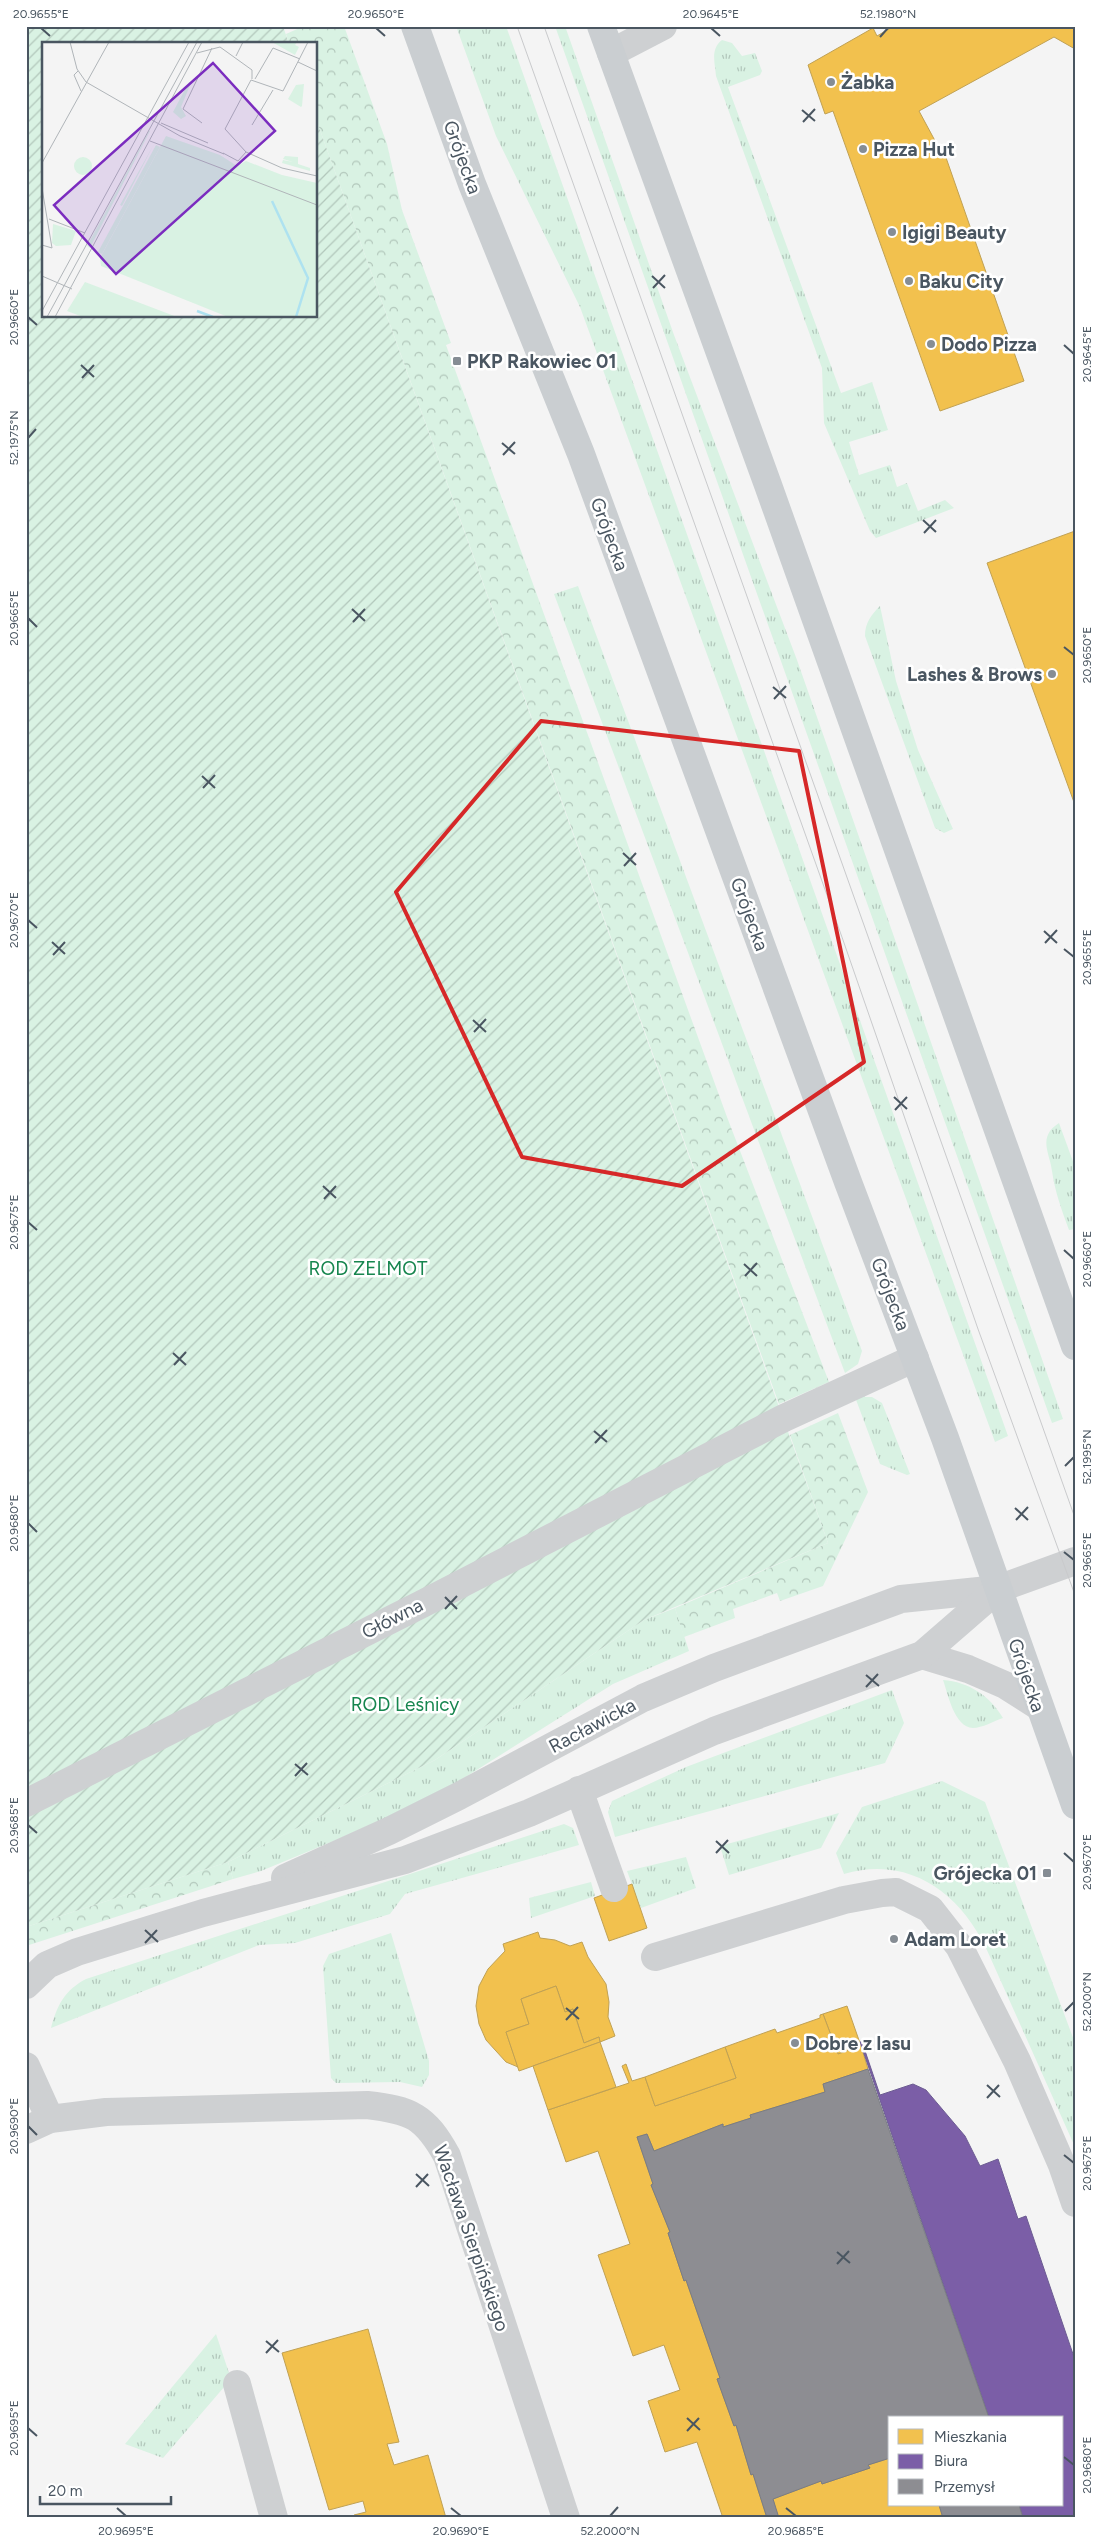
<svg xmlns="http://www.w3.org/2000/svg" width="1101" height="2544" viewBox="0 0 1101 2544" font-family="Figtree,sans-serif">
  <style>
    .grass { fill: url(#grass-tufts) }
    .forest { fill: url(#forest-crowns) }
    .garden { fill: url(#garden-furrows) }
    .homes { fill: #f2c14e; stroke: #c0a154 }
    .offices { fill: #7b5ea7; stroke: #6c5c92 }
    .industry { fill: #8d8d92; stroke: #797c83 }
    .lines { fill: none; stroke-linecap: round; stroke-linejoin: round }
    .minor { stroke: #ced0d2; stroke-width: 28 }
    .major { stroke: #caced1; stroke-width: 28 }
    .tram { stroke: #c9cacc; stroke-width: 1 }
    .marked { fill: none; stroke: #d62828; stroke-width: 4; stroke-linejoin: round }
    .ticks { fill: none; stroke: #4a5661; stroke-width: 2 }
    .poi-dot { fill: #868d94; stroke: #fff; stroke-width: 2 }
    .labels { text-anchor: middle; stroke-width: 5; stroke-linejoin: round; paint-order: stroke }
    .poi-label { font-size: 19px; font-weight: bold; fill: #4a5661; stroke: #fff; text-anchor: start }
    .street-label { font-size: 19px; fill: #4a5661; stroke: #fff }
    .park-label { font-size: 19px; fill: #17864f; stroke: #fff }
    .inset-river { fill: none; stroke: #aee2f0; stroke-width: 2.5 }
    .inset-road { fill: none; stroke: #b0b5b9; stroke-width: 1 }
    .view { fill: #7b2cbf; fill-opacity: 0.15; stroke: #7b2cbf; stroke-width: 2.5 }
    .inset-edge { fill: none; stroke: #4a5661; stroke-width: 2.5 }
    .neatline { fill: none; stroke: #4a5661; stroke-width: 2 }
    .ticks-label { font-size: 12px; text-anchor: middle; fill: #4a5661 }
  </style>
  <defs>
    <pattern id="grass-tufts" width="24" height="20" patternUnits="userSpaceOnUse" patternTransform="scale(1.25)"><rect width="24" height="20" fill="#d9f2e3"/><path d="M3 7l-1-3M5 7V3M7 7l1-3M15 17l-1-3M17 17v-4M19 17l1-3" fill="none" stroke="#b2c7bb"/></pattern>
    <pattern id="forest-crowns" width="20" height="18" patternUnits="userSpaceOnUse" patternTransform="scale(1.25)"><rect width="20" height="18" fill="#d9f2e3"/><path d="M2 6a3 3 0 1 1 6 0M12 15a3 3 0 1 1 6 0" fill="none" stroke="#b2c7bb"/></pattern>
    <pattern id="garden-furrows" width="10" height="10" patternUnits="userSpaceOnUse" patternTransform="scale(1.25)"><rect width="10" height="10" fill="#d9f2e3"/><path d="M-1 1l2-2M0 10L10 0M9 11l2-2" fill="none" stroke="#b2c7bb"/></pattern>
  </defs>
  <rect width="100%" height="100%" fill="#f4f4f4"/>
  <g class="grass">
    <path d="M456 26H506L1008 1436 995 1442 580 307 496 136Z"/>
    <path d="M555 26H565L674 335 797 660 1063 1419 1052 1423Z"/>
    <path d="M722 40 732 43 742 56 755 53 762 71 760 75 728 87 841 393 872 382 888 430 849 442 859 475 890 465 897 487 907 483 918 511 945 500 954 508 876 538 870 531 824 423 822 368 716 76C715 63 710 49 722 40Z"/>
    <path d="M578 586 862 1351 858 1364 845 1373 554 594Z"/>
    <path d="M880 606 896 681 918 750 953 829 944 833 935 828 865 636C865 623 871 615 880 606Z"/>
    <path d="M1059 1123 1075 1167V1229L1069 1230C1062 1211 1055 1192 1052 1171 1050 1153 1037 1137 1059 1123Z"/>
    <path d="M863 1393 865 1397H872L882 1403 910 1474 907 1475 880 1464 855 1397Z"/>
    <path d="M675 1608 689 1651 613 1684 437 1795 336 1840 261 1871 233 1879 228 1862 435 1760 644 1620Z"/>
    <path d="M943 1680C969 1682 990 1696 1003 1718 994 1721 982 1728 973 1728 954 1727 948 1694 943 1680Z"/>
    <path d="M892 1690 904 1723 885 1763 615 1837 608 1812 612 1801 686 1767Z"/>
    <path d="M942 1781 985 1802 1075 2043V2147L986 1948C959 1892 908 1855 844 1874L836 1853 862 1807Z"/>
    <path d="M839 1813 821 1848 729 1875 720 1846Z"/>
    <path d="M564 1824 573 1828 579 1845 405 1894 390 1914 295 1943 259 1945 51 2028C57 2005 65 1990 86 1979Z"/>
    <path d="M686 1857 696 1888 641 1908 627 1871Z"/>
    <path d="M591 1882 595 1896 531 1918 529 1898Z"/>
    <path d="M391 1933 429 2061V2075L422 2087 400 2082 336 2083 331 2078 323 1966 329 1954Z"/>
    <path d="M216 2334 231 2379 163 2458 125 2444Z"/>
  </g>
  <g class="forest">
    <path d="M304 26H344L387 144 402 210 451 343 446 345 727 1117 829 1382 779 1404 316 119V44H289L286 34Z"/>
    <path d="M838 1413 868 1492 823 1586 780 1601 777 1593 733 1609 735 1618 684 1637 675 1608 828 1543 790 1435Z"/>
    <path d="M228 1862 233 1879 26 1946V1927Z"/>
  </g>
  <path class="garden" d="M26 26H283L289 44H44V316H316V119L828 1543 644 1620 435 1760 228 1862 26 1927Z"/>
  <g class="homes">
    <path d="M1075 26V49L1054 37 919 111 940 150 943 149 1024 381 940 411 833 111 825 114 808 65 873 28 877 36 894 26Z"/>
    <path d="M1075 531V805L987 563Z"/>
    <path d="M632 1884 647 1928 609 1941 594 1898Z"/>
    <path d="M538 1932 540 1938 555 1940 570 1946 582 1942 588 1957 606 1984 609 2002 608 2017 615 2036 600 2042 599 2037 584 2043 573 2009 565 2012 556 1986 521 1999 529 2024 506 2032 518 2067 506 2062 486 2040 479 2024 476 2006 479 1986 488 1969 505 1951 503 1944Z"/>
    <path d="M556 1986 565 2012 573 2009 584 2043 599 2037 600 2042 519 2071 506 2032 529 2024 521 1999Z"/>
    <path d="M847 2006 861 2046 838 2054 823 2014Z"/>
    <path d="M823 2014 838 2054 861 2046 868 2069 823 2084 825 2092 750 2115 751 2118 723 2127V2124L654 2151 647 2134 637 2137 653 2184 651 2185 670 2232 668 2233 684 2281 686 2280 720 2378 717 2379 734 2426 736 2425 751 2475 753 2474 767 2518H723L697 2442 665 2452 648 2401 680 2390 664 2345 633 2356 598 2255 630 2244 598 2151 566 2162 548 2110 629 2083 622 2066 626 2064 632 2081 645 2077 655 2106 736 2078 725 2047 775 2029 777 2033 820 2018V2015Z"/>
    <path d="M600 2042 616 2087 548 2110 533 2066Z"/>
    <path d="M725 2047 736 2078 655 2106 645 2077Z"/>
    <path d="M368 2329 399 2442 387 2444 394 2465 428 2455 446 2518H355L354 2515 366 2512 363 2501 329 2510 282 2353Z"/>
    <path d="M890 2458V2505H939L943 2518H778L773 2499 821 2481 822 2484 870 2468 868 2465Z"/>
  </g>
  <path class="offices" d="M860 2042H862L880 2095 913 2084 926 2090 965 2136 980 2166 998 2159 1018 2219 1026 2216 1075 2360V2518H1023L1019 2505H1062V2418H989Z"/>
  <g class="industry">
    <path d="M868 2069 989 2418H890V2458L868 2465 870 2468 822 2484 821 2481 773 2499 779 2518H767L753 2474 751 2475 736 2425 734 2426 717 2379 720 2378 686 2280 684 2281 668 2233 670 2232 651 2185 653 2184 637 2137 647 2134 654 2151 723 2124V2127L751 2118 750 2115 825 2092 823 2084Z"/>
    <path d="M939 2505H1019L1023 2518H943Z"/>
  </g>
  <g class="lines">
    <g class="minor">
      <path d="M611 53 663 26"/>
      <path d="M922 1655 968 1669 1005 1685 1038 1706"/>
      <path d="M579 1790 614 1888"/>
      <path d="M26 1803 422 1604 784 1418 915 1358"/>
      <path d="M285 1878 389 1831 459 1796 643 1698 714 1668 901 1599 998 1589 1075 1561"/>
      <path d="M655 1957 844 1900 882 1893 896 1892 930 1909 959 1946 1017 2061 1062 2165 1075 2203"/>
      <path d="M26 1985 47 1965 77 1952 203 1913 405 1860 529 1813 714 1731 922 1655 998 1589"/>
      <path d="M26 2066 50 2119"/>
      <path d="M26 2130 50 2119 106 2112 367 2105C411 2110 425 2116 447 2156L566 2518"/>
      <path d="M237 2384 274 2518"/>
    </g>
    <g class="major">
      <path d="M415 26 472 184 581 454 848 1182 945 1438 1075 1805"/>
      <path d="M601 26 768 485 1075 1346"/>
    </g>
    <g class="tram">
      <path d="M517 26 843 940 978 1329 1075 1595"/>
      <path d="M544 26 1075 1518"/>
    </g>
  </g>
  <path class="marked" d="M541 721 799 751 864 1062 682 1186 522 1157 396 892Z"/>
  <path class="ticks" d="M41 28 50 36M376 28 385 36M711 28 720 36M880 37 888 28M802 110 815 121M803 122 815 109M652 276 665 288M653 288 665 275M28 317 37 325M1064 345 1074 354M81 365 94 377M82 378 94 365M28 438 36 429M502 443 515 454M503 455 515 442M923 520 936 532M924 533 936 520M352 609 365 621M28 618 37 627M353 622 365 609M1064 647 1074 655M773 687 786 698M774 699 786 686M202 776 215 788M203 788 215 775M623 853 636 865M624 866 636 853M28 920 37 928M1044 931 1057 943M52 942 65 954M1045 943 1057 930M1064 949 1074 957M53 955 65 942M473 1020 486 1032M474 1032 486 1019M894 1097 907 1109M895 1110 907 1097M323 1186 336 1198M324 1199 336 1186M28 1222 37 1230M1064 1250 1074 1259M744 1264 757 1276M745 1276 757 1263M173 1353 186 1365M174 1365 186 1352M594 1431 607 1442M595 1443 607 1430M1065 1466 1074 1457M1015 1508 1028 1520M1016 1520 1028 1507M28 1523 37 1532M1064 1552 1074 1560M445 1597 457 1609M445 1609 457 1596M866 1675 879 1686M866 1687 878 1674M295 1764 308 1775M295 1776 307 1763M28 1825 37 1833M716 1841 729 1853M716 1853 728 1840M1064 1853 1074 1862M145 1930 158 1942M145 1943 157 1930M566 2008 579 2019M1065 2011 1074 2002M566 2020 578 2007M987 2085 1000 2097M987 2098 999 2085M28 2126 37 2135M1064 2155 1074 2163M416 2174 429 2186M416 2187 428 2174M837 2252 850 2263M837 2264 849 2251M266 2341 279 2352M266 2353 278 2340M687 2418 700 2430M28 2428 37 2436M687 2431 699 2418M1064 2457 1074 2465M117 2508 126 2516M451 2508 461 2516M786 2508 796 2516M610 2516 618 2507"/>
  <g class="poi-dot">
    <circle cx="831" cy="82" r="5"/>
    <circle cx="863" cy="149" r="5"/>
    <circle cx="892" cy="232" r="5"/>
    <circle cx="909" cy="281" r="5"/>
    <circle cx="931" cy="344" r="5"/>
    <rect x="452" y="356" width="10" height="10" rx="2.5"/>
    <circle cx="1052" cy="674" r="5"/>
    <rect x="1042" y="1868" width="10" height="10" rx="2.5"/>
    <circle cx="894" cy="1939" r="5"/>
    <circle cx="795" cy="2043" r="5"/>
  </g>
  <g class="labels">
    <g class="poi-label">
      <text x="841" y="89">Żabka</text>
      <text x="873" y="156">Pizza Hut</text>
      <text x="902" y="239">Igigi Beauty</text>
      <text x="919" y="288">Baku City</text>
      <text x="941" y="351">Dodo Pizza</text>
      <text x="467" y="368">PKP Rakowiec 01</text>
      <text x="1042" y="681" text-anchor="end">Lashes &amp; Brows</text>
      <text x="1037" y="1880" text-anchor="end">Grójecka 01</text>
      <text x="904" y="1946">Adam Loret</text>
      <text x="805" y="2050">Dobre z lasu</text>
    </g>
    <g class="street-label">
      <text transform="translate(463 157) rotate(70)" y="7">Grójecka</text>
      <text transform="translate(610 534) rotate(70)" y="7">Grójecka</text>
      <text transform="translate(750 914) rotate(70)" y="7">Grójecka</text>
      <text transform="translate(891 1294) rotate(69)" y="7">Grójecka</text>
      <text transform="translate(392 1618) rotate(-27)" y="7">Główna</text>
      <text transform="translate(1027 1675) rotate(71)" y="7">Grójecka</text>
      <text transform="translate(592 1725) rotate(-28)" y="7">Racławicka</text>
      <text transform="translate(472 2238) rotate(71)" y="7">Wacława Sierpińskiego</text>
    </g>
    <g class="park-label">
      <text x="368" y="1275">ROD ZELMOT</text>
      <text x="405" y="1711">ROD Leśnicy</text>
    </g>
  </g>
  <g transform="translate(42 42)">
    <rect width="275" height="275" fill="#f4f4f4"/>
    <path d="M230 0H255L253 3 257 5 253 13ZM147 40 149 41 139 65 144 74 139 77 131 70ZM262 42 260 64 259 65 246 57 254 43ZM107 89H108L48 206 45 204ZM112 102 80 164 78 163ZM243 114 256 115V122L268 126V129L240 121 241 118 251 120 241 117ZM11 182 34 189 29 203 14 204 10 201Z" fill="#d9f2e3"/>
    <path d="M114 103 118 105 60 212 56 210ZM32 124a9 9 0 1 1 18 0a9 9 0 1 1-18 0ZM43 240 135 275H41L25 269Z" fill="#d9f2e3"/>
    <path d="M124 94 178 113 195 124 204 119 240 133 275 141V275H186L59 224 58 216Z" fill="#d9f2e3"/>
    <path class="inset-river" d="M230 159 266 236 254 275M155 269 171 275"/>
    <path class="inset-road" d="M28 0 35 27 44 40 138 94 182 112M266 0 241 49 209 38 183 87 204 110 240 126 275 134M155 11 178 5 210 28V37M194 14 201 0M256 20 275 29M36 29 32 33 39 49M213 37 231 6 258 17M119 81 166 101M160 81 141 67 170 6M210 83 231 48M108 99 275 163M181 111 196 119 204 110M0 121 67 0M0 146 10 206 0 203M7 177 43 191M0 234 30 247M0 269 147 0M5 275 155 0M13 275 160 0"/>
    <path class="view" d="M171 21 233 89 74 232 12 163Z"/>
    <rect width="275" height="275" class="inset-edge"/>
  </g>
  <rect width="1101" height="2544" fill="none" stroke="#ffffff" stroke-width="55"/>
  <rect x="888" y="2416" width="175" height="90" fill="#ffffff" stroke="#b7bbc0"/>
  <rect x="898" y="2429" width="25" height="15" fill="#f2c14e" stroke="#b7bbc0"/>
  <text x="934" y="2442" font-size="15" fill="#4a5661">Mieszkania</text>
  <rect x="898" y="2454" width="25" height="15" fill="#7b5ea7" stroke="#b7bbc0"/>
  <text x="934" y="2466" font-size="15" fill="#4a5661">Biura</text>
  <rect x="898" y="2479" width="25" height="15" fill="#8d8d92" stroke="#b7bbc0"/>
  <text x="934" y="2492" font-size="15" fill="#4a5661">Przemysł</text>
  <path d="M40 2496v8h131v-8" fill="none" stroke="#4a5661" stroke-width="2.5"/>
  <text x="48" y="2496" font-size="15" fill="#4a5661" stroke="#ffffff" stroke-width="4" paint-order="stroke">20 m</text>
  <rect x="28" y="28" width="1046" height="2488" class="neatline"/>
  <g class="ticks-label">
    <text x="41" y="18">20.9655°E</text>
    <text x="376" y="18">20.9650°E</text>
    <text x="711" y="18">20.9645°E</text>
    <text x="888" y="18">52.1980°N</text>
    <text transform="translate(14 317) rotate(-90)" y="4">20.9660°E</text>
    <text transform="translate(1087 354) rotate(-90)" y="4">20.9645°E</text>
    <text transform="translate(14 438) rotate(-90)" y="4">52.1975°N</text>
    <text transform="translate(14 618) rotate(-90)" y="4">20.9665°E</text>
    <text transform="translate(1087 655) rotate(-90)" y="4">20.9650°E</text>
    <text transform="translate(14 920) rotate(-90)" y="4">20.9670°E</text>
    <text transform="translate(1087 957) rotate(-90)" y="4">20.9655°E</text>
    <text transform="translate(14 1222) rotate(-90)" y="4">20.9675°E</text>
    <text transform="translate(1087 1259) rotate(-90)" y="4">20.9660°E</text>
    <text transform="translate(1087 1457) rotate(-90)" y="4">52.1995°N</text>
    <text transform="translate(14 1523) rotate(-90)" y="4">20.9680°E</text>
    <text transform="translate(1087 1560) rotate(-90)" y="4">20.9665°E</text>
    <text transform="translate(14 1825) rotate(-90)" y="4">20.9685°E</text>
    <text transform="translate(1087 1862) rotate(-90)" y="4">20.9670°E</text>
    <text transform="translate(1087 2002) rotate(-90)" y="4">52.2000°N</text>
    <text transform="translate(14 2126) rotate(-90)" y="4">20.9690°E</text>
    <text transform="translate(1087 2163) rotate(-90)" y="4">20.9675°E</text>
    <text transform="translate(14 2428) rotate(-90)" y="4">20.9695°E</text>
    <text transform="translate(1087 2465) rotate(-90)" y="4">20.9680°E</text>
    <text x="126" y="2535">20.9695°E</text>
    <text x="461" y="2535">20.9690°E</text>
    <text x="610" y="2535">52.2000°N</text>
    <text x="796" y="2535">20.9685°E</text>
  </g>
</svg>
